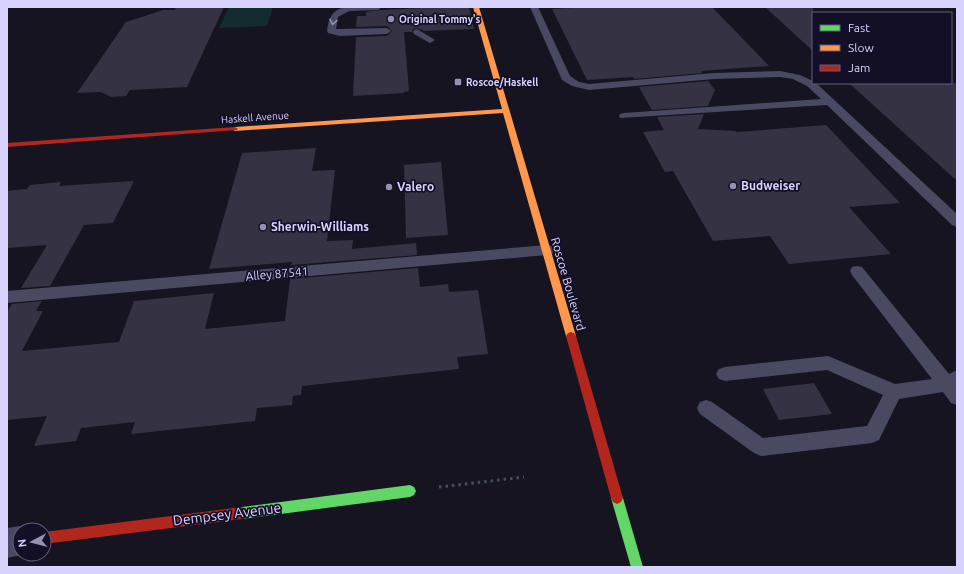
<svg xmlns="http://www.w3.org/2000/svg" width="964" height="574" viewBox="0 0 964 574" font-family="Ubuntu,sans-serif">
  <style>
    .green { fill: #132c2d }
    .building { fill: #343243 }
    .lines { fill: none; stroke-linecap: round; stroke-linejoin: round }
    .path { stroke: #44505f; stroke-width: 3; stroke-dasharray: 2.5 4; stroke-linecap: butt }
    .lane { fill: #4a4962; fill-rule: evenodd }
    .street { fill: #4a4962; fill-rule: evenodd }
    .fast { fill: #63d668; fill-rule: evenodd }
    .slow { fill: #ff974d; fill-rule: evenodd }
    .jam { fill: #b3261e; fill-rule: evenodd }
    .oneway { stroke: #928eb0 }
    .poi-dot { fill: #9591b1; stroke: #130f26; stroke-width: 1.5 }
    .labels { text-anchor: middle; stroke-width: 3.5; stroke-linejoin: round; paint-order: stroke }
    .far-poi-label { font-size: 10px; font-weight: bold; fill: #d9d4ff; stroke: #130f26; text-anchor: start }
    .far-street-label { font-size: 10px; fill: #d9d4ff; stroke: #130f26 }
    .poi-label { font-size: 12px; font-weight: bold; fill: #d9d4ff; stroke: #130f26; text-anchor: start }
    .street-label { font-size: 12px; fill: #d9d4ff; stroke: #130f26 }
    .near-street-label { font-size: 14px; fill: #d9d4ff; stroke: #130f26 }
  </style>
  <rect width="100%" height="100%" fill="#161421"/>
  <path class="green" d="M229 7H273L267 26 219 28Z"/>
  <g class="building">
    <path d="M176 7H224L187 87 130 90 126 96 111 97 101 92 77 93 126 22 163 10H175Z"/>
    <path d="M444 7H469L474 29 424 31 417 28 413 29 412 32H404L409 91 404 92V93L353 96 356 37 387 36 392 31 387 26 356 27 357 16H366V12L380 10Z"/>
    <path d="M594 7H712L769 66 701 71 702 73 634 79 633 77 587 80 552 9Z"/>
    <path d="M765 7H813V51Z"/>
    <path d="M708 81 715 90 708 106 652 110 639 87Z"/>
    <path d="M849 83H957V181Z"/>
    <path d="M704 114 698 129 735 131 737 132 826 125 900 203 849 207 891 254 789 264 770 236 713 241 673 171 665 172 643 132 664 130 657 117Z"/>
    <path d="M316 148 312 171 335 170 327 241 353 240 352 249 416 243 417 255 291 265 292 262 209 269 242 153Z"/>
    <path d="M441 162 448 235 406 238 404 165Z"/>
    <path d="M134 181 113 223 84 225 50 286 21 288 47 245 7 248V191L27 189 30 185 61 182 59 186Z"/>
    <path d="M418 268 420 287 448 284 449 292 478 290 488 354 457 357 459 369 302 386 301 395 293 396 292 405 257 408 255 421 131 434 135 422 81 428 76 441 34 446 47 416 7 420V312L12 304 42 301 36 311H43L22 351 119 342 134 301 214 293 205 329 285 321 290 279Z"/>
    <path d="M814 383 832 414 779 420 763 389Z"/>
  </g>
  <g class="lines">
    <path class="path" d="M439 487 524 477"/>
    <g class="lane">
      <path d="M345 7H382L378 10 349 11 338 17 336 29 387 28 391 31 387 34 340 36 328 33 327 31C329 18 331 11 345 7Z"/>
      <path d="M530 7H538L570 76 579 82 589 84 714 73 780 71 800 75 813 81V83H816L957 214V227L952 225 827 105 620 118 619 116 620 114 624 113 821 99 807 86 793 79 780 77 714 79 589 90 572 86 562 80Z"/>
      <path d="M417 29 435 40 430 43 414 34 413 32 414 30Z"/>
      <path d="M547 245 552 246 554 250 552 254 547 255 7 303V291Z"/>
      <path d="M857 266 862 267 949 374 957 370V405L951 403 943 392 899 399 879 440 872 443 761 456 754 453 700 414 697 408 700 402 706 400 712 402 763 438 867 426 883 395 827 370 725 381 719 379 716 374 719 369 725 367 828 356 895 384 932 379 852 275 850 271 852 267Z"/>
    </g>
    <path class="street" d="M20 526 31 530H20V554H26L7 558V528Z"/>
    <g class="fast">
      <path d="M410 485 414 487 416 491 414 495 410 497 242 519 238 517 236 513 238 509 242 507Z"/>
      <path d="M617 492 621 494 623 498 643 567H631L611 498 613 494Z"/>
    </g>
    <path class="slow" d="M473 7H479L576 336 574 339 571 340 568 339 566 336 503 113 235 131 232 129 235 127 502 109Z"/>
    <g class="jam">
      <path d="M235 127 238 129 237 130 7 147V143Z"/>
      <path d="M571 332 574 333 576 336 623 498 621 502 617 504 613 502 611 498 566 336 568 333Z"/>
      <path d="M242 507 246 509 248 513 246 517 242 519 44 544V532Z"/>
    </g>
  </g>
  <defs><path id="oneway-chevron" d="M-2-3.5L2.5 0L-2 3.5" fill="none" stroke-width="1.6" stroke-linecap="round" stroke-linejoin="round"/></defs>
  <use class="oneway" href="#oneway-chevron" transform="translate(333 22) rotate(101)"/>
  <g class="poi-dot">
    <circle cx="391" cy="19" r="4"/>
    <rect x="454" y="78" width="8" height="8" rx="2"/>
    <circle cx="733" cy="186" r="4"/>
    <circle cx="389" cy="187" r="4"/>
    <circle cx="263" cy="227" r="4"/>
  </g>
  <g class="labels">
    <g class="far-poi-label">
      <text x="399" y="23">Original Tommy's</text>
      <text x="466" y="86">Roscoe/Haskell</text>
    </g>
    <g class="far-street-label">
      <text transform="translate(255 117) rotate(-4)" y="4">Haskell Avenue</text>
    </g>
    <g class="poi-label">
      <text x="741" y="190">Budweiser</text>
      <text x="397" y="191">Valero</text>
      <text x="271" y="231">Sherwin-Williams</text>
    </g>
    <g class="street-label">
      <text transform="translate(277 274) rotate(-5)" y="4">Alley 87541</text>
      <text transform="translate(568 284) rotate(74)" y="4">Roscoe Boulevard</text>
    </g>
    <g class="near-street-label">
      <text transform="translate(227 514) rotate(-7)" y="5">Dempsey Avenue</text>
    </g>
  </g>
  <rect width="964" height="574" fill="none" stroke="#d9d4ff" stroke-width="16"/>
  <rect x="812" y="12" width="140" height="72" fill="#130f26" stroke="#625e7d"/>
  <rect x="820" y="25" width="20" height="6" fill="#63d668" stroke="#625e7d"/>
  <text x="848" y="32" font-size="12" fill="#d9d4ff">Fast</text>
  <rect x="820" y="45" width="20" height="6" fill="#ff974d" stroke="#625e7d"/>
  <text x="848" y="52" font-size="12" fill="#d9d4ff">Slow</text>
  <rect x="820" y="65" width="20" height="6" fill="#b3261e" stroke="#625e7d"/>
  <text x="848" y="72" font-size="12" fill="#d9d4ff">Jam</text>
  <g transform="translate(32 542) rotate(263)"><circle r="19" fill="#130f26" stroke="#625e7d"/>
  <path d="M0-3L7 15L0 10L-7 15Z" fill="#9591b1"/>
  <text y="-6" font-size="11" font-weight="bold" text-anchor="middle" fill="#d9d4ff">N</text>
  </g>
</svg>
